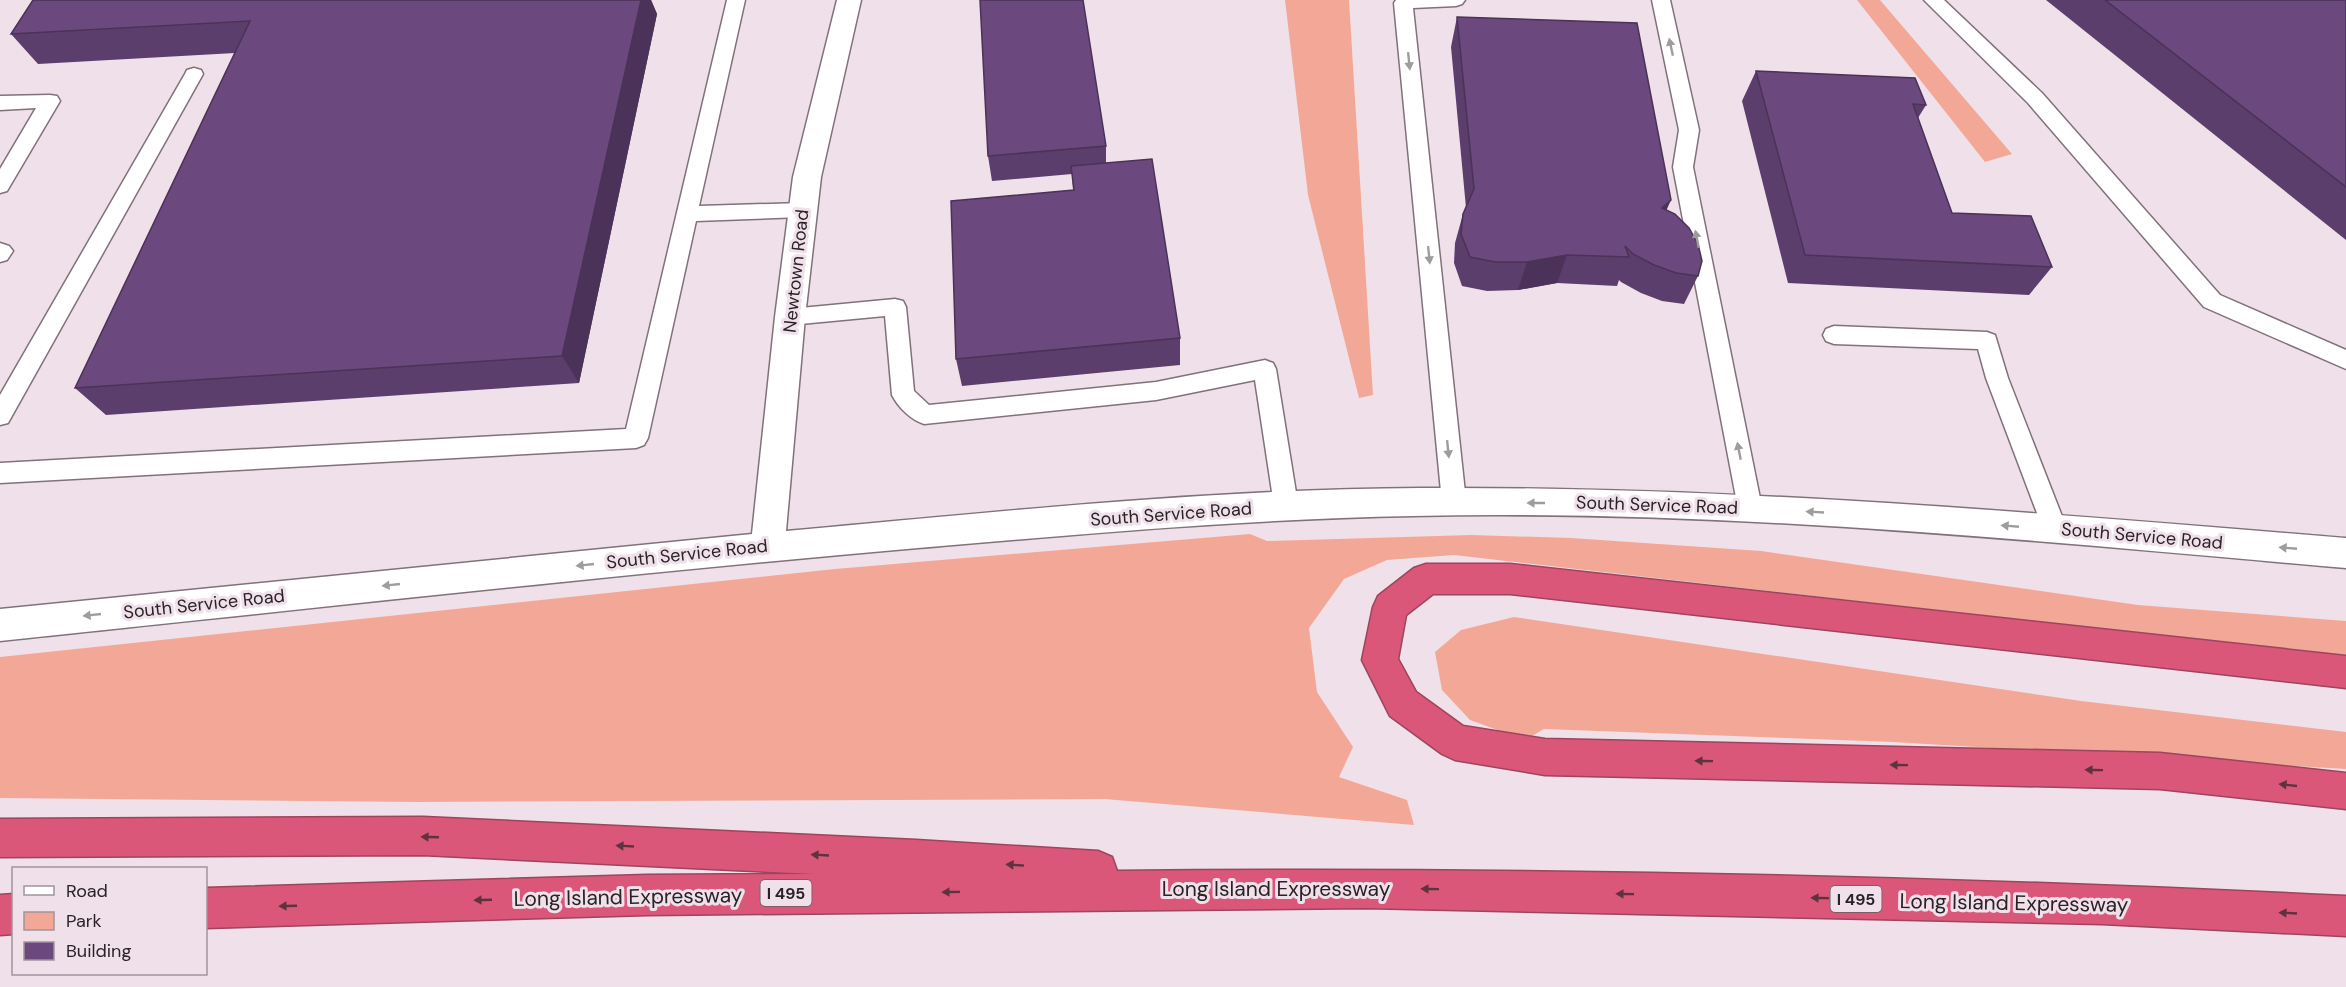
<svg xmlns="http://www.w3.org/2000/svg" width="2346" height="987" viewBox="0 0 2346 987" font-family="'DM Sans',sans-serif">
  <style>
    .green { fill: #f3a897 }
    .lines { fill: none; stroke-linecap: round; stroke-linejoin: round }
    .lane-casing { stroke: #80717a; stroke-width: 3 }
    .secondary-casing { stroke: #80717a; stroke-width: 3 }
    .highway-casing { stroke: #9c455d; stroke-width: 3 }
    .lane { fill: #fff; fill-rule: evenodd }
    .secondary { fill: #fff; fill-rule: evenodd }
    .highway { fill: #da577a; fill-rule: evenodd }
    .wall { fill: #5c3e6c }
    .shaded-wall { fill: #4b3258 }
    .building { fill: #6b487e; stroke: #4b3258; stroke-width: 1.5 }
    .oneway { fill: #9f9c9d }
    .oneway2 { fill: #5e333f }
    .labels { text-anchor: middle; stroke-width: 6; stroke-linejoin: round; paint-order: stroke }
    .shield { fill: #f0e0ea; stroke: #655c61; stroke-width: 1.5 }
    .shield-label { font-size: 16px; font-weight: bold; fill: #292326 }
    .street-label { font-size: 18px; fill: #292326; stroke: #f0e0ea }
    .near-street-label { font-size: 21px; fill: #292326; stroke: #f0e0ea }
  </style>
  <rect width="100%" height="100%" fill="#f0e0ea"/>
  <g class="green">
    <path d="M1285 0H1349L1373 395 1359 398 1308 195Z"/>
    <path d="M1857 0H1880L2012 154 1985 162Z"/>
    <path d="M1250 534 1267 541 1471 535 1571 538 1761 551 2138 605 2346 621V657L1454 555 1387 560 1344 579 1309 628 1317 692 1353 747 1339 777 1407 800 1414 825 1104 799 417 802 0 798V657L835 569Z"/>
    <path d="M1514 617 2081 701 2346 732V769L1893 742 1544 729 1525 740 1470 720 1442 690 1435 652 1461 630Z"/>
  </g>
  <g class="lines">
    <defs>
      <g id="lane">
        <path d="M727 0H745L699 206 802 203 809 205 812 210 809 215 802 217 696 221 648 438 644 445 636 448 0 483V463L626 429Z"/>
        <path d="M1396 0H1465L1462 4 1456 6 1413 8 1466 502 1463 509 1454 512 1445 509 1442 502 1394 3Z"/>
        <path d="M1652 0H1670L1699 130 1693 167 1762 508 1759 515 1750 518 1741 515 1738 508 1673 167 1679 130Z"/>
        <path d="M1924 0H1944L2042 93 2220 295 2346 350V369L2204 307 2028 103Z"/>
        <path d="M194 68 201 70 203 74 8 423 0 425V395L185 74 187 70Z"/>
        <path d="M50 95 57 96 60 101 7 191 0 193V169L36 108 0 110V96Z"/>
        <path d="M0 243 9 246 13 251 7 260 0 262Z"/>
        <path d="M895 299 903 301 906 307 914 391 929 405 1156 382 1265 360 1273 363 1276 369 1298 505 1295 512 1286 515 1277 512 1274 505 1255 380 1156 400 924 424C911 420 898 407 892 395L885 316 790 325 782 323 779 317 782 311 790 309Z"/>
        <path d="M1834 326 1987 332 1995 335 2008 378 2067 529 2064 536 2055 539 2046 536 2043 529 1986 378 1978 349 1834 344 1826 341 1823 335 1826 329Z"/>
      </g>
      <path id="secondary" d="M837 0H861L821 177 805 317 786 531C997 512 1209 489 1421 488 1730 486 2038 513 2346 538V568C2036 541 1725 509 1413 516 1248 519 1083 534 918 548 611 575 306 609 0 641V609L752 534 775 317 793 177Z"/>
      <g id="highway">
        <path d="M1426 564H1510L2346 656V688L1510 594H1433L1406 615 1398 659 1416 692 1463 726 1545 739 2160 753 2346 773V809L2160 789 1545 775 1455 760 1442 754 1390 716 1362 660 1373 607 1378 596 1414 568Z"/>
        <path d="M423 817 916 840 1098 851 1112 857 1117 871C1527 867 1937 876 2346 896V936L2102 924 1366 908 647 915 206 928V888L647 875 814 874 423 855 0 857V819Z"/>
        <path d="M14 894V934L0 935V895Z"/>
      </g>
    </defs>
    <use href="#lane" class="lane-casing"/>
    <use href="#secondary" class="secondary-casing"/>
    <use href="#highway" class="highway-casing"/>
    <use href="#lane" class="lane"/>
    <use href="#secondary" class="secondary"/>
    <use href="#highway" class="highway"/>
  </g>
  <g class="wall">
    <path d="M33 0H651L657 14 579 383 106 415 75 388 235 53 38 64 11 34Z"/>
    <path d="M2046 0H2346V240Z"/>
    <path d="M1457 17 1667 210 1698 276 1684 304 1662 301 1641 293 1621 282 1619 280 1617 286 1557 283 1518 290 1487 291 1462 286 1454 263 1455 243 1463 214 1466 208 1451 47Z"/>
    <path d="M1756 71 1926 105 1918 118 1952 213 2052 267 2029 295 1788 283 1742 101Z"/>
    <path d="M1106 146V163L1180 338V365L962 386 956 359 1073 190 1072 174 992 181 988 156Z"/>
  </g>
  <g class="shaded-wall">
    <path d="M641 0H651L657 14 579 383 562 356Z"/>
    <path d="M1671 200 1658 229 1662 208Z"/>
    <path d="M1567 255 1557 283 1518 290 1527 262Z"/>
  </g>
  <g class="building">
    <path d="M33 0H641L562 356 75 388 250 21 11 34Z"/>
    <path d="M980 0H1083L1106 146 988 156Z"/>
    <path d="M2105 0H2346V187Z"/>
    <path d="M1457 17 1637 23 1671 200 1662 208 1675 214 1689 228 1698 244 1702 261 1698 276 1676 273 1654 265 1633 254 1625 246 1629 257 1567 255 1527 262H1495L1470 257 1461 234 1463 214 1474 189Z"/>
    <path d="M1756 71 1915 78 1926 105 1913 104 1952 213 2031 216 2052 267 1805 255Z"/>
    <path d="M1152 159 1180 338 956 359 951 201 1074 190 1071 166Z"/>
  </g>
  <defs><path id="oneway-solid" d="M-6-.8H1V-3.2L6.5 0L1 3.2V.8H-6Z" transform="scale(1.5)"/></defs>
  <g class="oneway">
    <use href="#oneway-solid" transform="translate(1671 47) rotate(-102)"/>
    <use href="#oneway-solid" transform="translate(1409 61) rotate(84)"/>
    <use href="#oneway-solid" transform="translate(1697 239) rotate(-101)"/>
    <use href="#oneway-solid" transform="translate(1429 255) rotate(84)"/>
    <use href="#oneway-solid" transform="translate(1448 449) rotate(84)"/>
    <use href="#oneway-solid" transform="translate(1739 451) rotate(-101)"/>
    <use href="#oneway-solid" transform="translate(1536 503) rotate(-180)"/>
    <use href="#oneway-solid" transform="translate(1815 512) rotate(-177)"/>
    <use href="#oneway-solid" transform="translate(2010 526) rotate(-175)"/>
    <use href="#oneway-solid" transform="translate(2288 548) rotate(-175)"/>
    <use href="#oneway-solid" transform="translate(585 565) rotate(174)"/>
    <use href="#oneway-solid" transform="translate(391 585) rotate(174)"/>
    <use href="#oneway-solid" transform="translate(92 615) rotate(174)"/>
  </g>
  <g class="oneway2">
    <use href="#oneway-solid" transform="translate(1704 761) rotate(-179)"/>
    <use href="#oneway-solid" transform="translate(1899 765) rotate(-179)"/>
    <use href="#oneway-solid" transform="translate(2094 770) rotate(-179)"/>
    <use href="#oneway-solid" transform="translate(2288 785) rotate(-174)"/>
    <use href="#oneway-solid" transform="translate(430 837) rotate(-178)"/>
    <use href="#oneway-solid" transform="translate(625 846) rotate(-177)"/>
    <use href="#oneway-solid" transform="translate(820 855) rotate(-177)"/>
    <use href="#oneway-solid" transform="translate(1015 865) rotate(-176)"/>
    <use href="#oneway-solid" transform="translate(1430 889) rotate(-179)"/>
    <use href="#oneway-solid" transform="translate(951 892) rotate(179)"/>
    <use href="#oneway-solid" transform="translate(1625 894) rotate(-179)"/>
    <use href="#oneway-solid" transform="translate(1820 898) rotate(-179)"/>
    <use href="#oneway-solid" transform="translate(483 900) rotate(178)"/>
    <use href="#oneway-solid" transform="translate(288 906) rotate(178)"/>
    <use href="#oneway-solid" transform="translate(2288 913) rotate(-177)"/>
  </g>
  <g class="labels">
    <g class="shield">
      <rect x="760.5" y="880" width="51" height="26" rx="4.5"/>
      <rect x="1830.5" y="886" width="51" height="26" rx="4.5"/>
    </g>
    <g class="shield-label">
      <text x="786" y="899">I 495</text>
      <text x="1856" y="905">I 495</text>
    </g>
    <g class="street-label">
      <text transform="translate(796 271) rotate(-84)" y="6">Newtown Road</text>
      <text transform="translate(1657 505) rotate(2)" y="6">South Service Road</text>
      <text transform="translate(1171 514) rotate(-4)" y="6">South Service Road</text>
      <text transform="translate(2142 536) rotate(5)" y="6">South Service Road</text>
      <text transform="translate(687 554) rotate(-6)" y="6">South Service Road</text>
      <text transform="translate(204 604) rotate(-6)" y="6">South Service Road</text>
    </g>
    <g class="near-street-label">
      <text x="1276" y="896">Long Island Expressway</text>
      <text transform="translate(628 897) rotate(-1)" y="7">Long Island Expressway</text>
      <text transform="translate(2014 903) rotate(1)" y="7">Long Island Expressway</text>
    </g>
  </g>
  <rect x="12" y="867" width="195" height="108" fill="#f0e0ea" stroke="#a0949c" stroke-width="1.5"/>
  <rect x="24" y="886" width="30" height="9" fill="#ffffff" stroke="#a0949c" stroke-width="1.5"/>
  <text x="66" y="897" font-size="18" fill="#292326">Road</text>
  <rect x="24" y="912" width="30" height="18" fill="#f3a897" stroke="#a0949c" stroke-width="1.5"/>
  <text x="66" y="927" font-size="18" fill="#292326">Park</text>
  <rect x="24" y="942" width="30" height="18" fill="#6b487e" stroke="#a0949c" stroke-width="1.5"/>
  <text x="66" y="957" font-size="18" fill="#292326">Building</text>
</svg>
